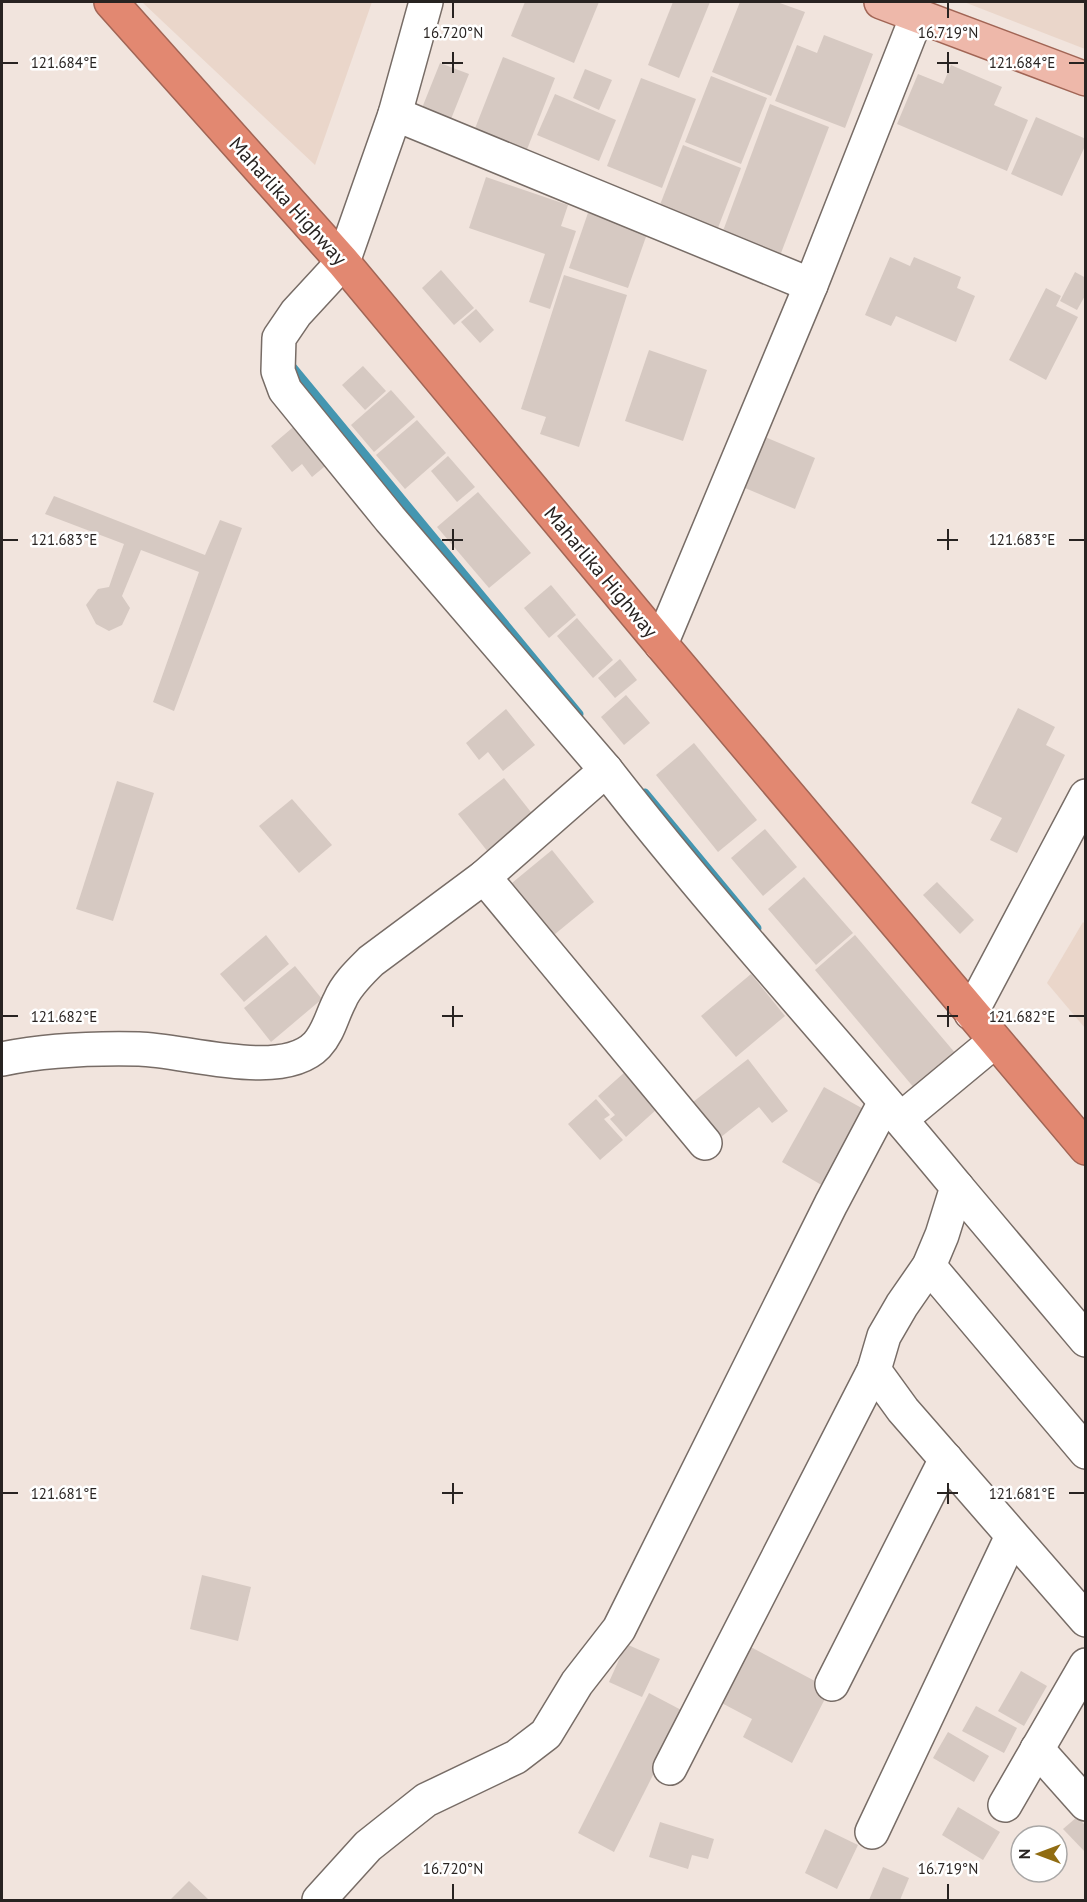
<svg xmlns="http://www.w3.org/2000/svg" width="1087" height="1902" viewBox="0 0 1087 1902" font-family="'PT Sans',sans-serif">
  <style>
    .built { fill: #ead6ca }
    .lines { fill: none; stroke-linecap: round; stroke-linejoin: round }
    .stream { stroke: #4496b1; stroke-width: 9 }
    .building { fill: #d6c9c2 }
    .minor-casing { stroke: #776c66; stroke-width: 36 }
    .major-casing { stroke: #a16555; stroke-width: 36 }
    .highway-casing { stroke: #a16555; stroke-width: 36 }
    .minor { stroke: #fff; stroke-width: 33 }
    .major { stroke: #eeb8aa; stroke-width: 33 }
    .highway { stroke: #e28871; stroke-width: 33 }
    .ticks { fill: none; stroke: #282321; stroke-width: 2 }
    .labels { text-anchor: middle; stroke-width: 5; stroke-linejoin: round; paint-order: stroke }
    .street-label { font-size: 20px; fill: #282321; stroke: #fff }
    .ticks-label { font-size: 15px; text-anchor: middle; fill: #282321; stroke: #fff; stroke-width: 5; stroke-linejoin: round; paint-order: stroke }
  </style>
  <rect width="100%" height="100%" fill="#f1e4dd"/>
  <g class="built">
    <path d="M142 2H372L315 165Z"/>
    <path d="M964 2H1085V49Z"/>
    <path d="M1083 922 1086 925 1085 1028 1047 983Z"/>
  </g>
  <g class="lines">
    <g class="stream">
      <path d="M290 364 579 714"/>
      <path d="M645 793 757 928"/>
    </g>
  </g>
  <g class="building">
    <path d="M525 2H599L574 63 511 36Z"/>
    <path d="M673 2H710L679 78 648 65Z"/>
    <path d="M740 2H777L805 12 771 96 712 72Z"/>
    <path d="M824 35 873 54 845 128 775 101 797 45 817 53Z"/>
    <path d="M503 57 555 78 526 152 474 131Z"/>
    <path d="M440 63 469 74 451 119 422 108Z"/>
    <path d="M951 65 1002 87 994 105 1028 120 1007 171 897 124 918 74 943 84Z"/>
    <path d="M585 69 612 80 599 110 573 98Z"/>
    <path d="M711 76 767 98 741 164 685 142Z"/>
    <path d="M641 78 696 99 662 188 607 166Z"/>
    <path d="M555 94 616 120 599 161 537 135Z"/>
    <path d="M770 104 829 127 778 261 720 239Z"/>
    <path d="M1036 117 1086 139V144L1062 196 1011 174Z"/>
    <path d="M683 145 741 168 716 233 658 210Z"/>
    <path d="M486 177 568 205 561 226 576 231 550 309 529 302 545 254 469 228Z"/>
    <path d="M589 210 648 231 628 288 569 268Z"/>
    <path d="M890 257 910 266 914 257 961 277 957 288 975 296 956 342 896 316 891 326 865 315Z"/>
    <path d="M441 270 474 308 454 325 422 288Z"/>
    <path d="M1075 272 1086 278V294L1077 310 1060 301Z"/>
    <path d="M564 275 627 295 579 447 540 434 546 417 521 409Z"/>
    <path d="M1046 288 1061 296 1056 306 1078 317 1046 380 1009 360Z"/>
    <path d="M476 309 494 330 480 343 461 322Z"/>
    <path d="M649 350 707 370 683 441 625 421Z"/>
    <path d="M363 366 386 391 365 410 342 385Z"/>
    <path d="M391 390 415 417 374 452 351 425Z"/>
    <path d="M417 420 446 453 405 489 376 455Z"/>
    <path d="M298 423 330 462 312 477 302 464 292 472 271 446Z"/>
    <path d="M765 437 815 458 795 509 745 488Z"/>
    <path d="M448 456 475 487 457 502 431 471Z"/>
    <path d="M478 492 531 553 489 588 437 527Z"/>
    <path d="M54 496 205 555 220 520 242 528 174 711 153 702 199 572 141 550 122 596 130 608 122 625 109 631 96 624 86 605 98 589 109 587 124 544 45 514Z"/>
    <path d="M551 585 576 615 549 638 524 608Z"/>
    <path d="M577 618 613 660 593 678 557 636Z"/>
    <path d="M620 659 637 680 615 698 598 678Z"/>
    <path d="M626 695 650 723 624 745 601 717Z"/>
    <path d="M1018 708 1055 727 1046 745 1065 755 1017 853 990 840 1002 818 971 803Z"/>
    <path d="M506 709 535 745 503 771 488 752 479 760 466 743Z"/>
    <path d="M694 743 757 820 718 852 656 775Z"/>
    <path d="M504 778 534 816 488 852 458 814Z"/>
    <path d="M117 781 154 793 113 921 76 909Z"/>
    <path d="M292 799 332 845 299 873 259 826Z"/>
    <path d="M765 829 797 867 763 896 731 858Z"/>
    <path d="M552 850 594 902 549 939 507 887Z"/>
    <path d="M804 877 853 933 816 965 768 909Z"/>
    <path d="M937 882 974 920 960 934 923 895Z"/>
    <path d="M266 935 289 964 244 1002 220 974Z"/>
    <path d="M855 935 956 1054 915 1089 815 970Z"/>
    <path d="M295 966 322 999 271 1042 244 1008Z"/>
    <path d="M751 974 785 1016 736 1057 701 1016Z"/>
    <path d="M748 1059 788 1111 772 1123 759 1107 721 1137 693 1102Z"/>
    <path d="M625 1072 657 1109 626 1137 610 1119 615 1115 598 1096Z"/>
    <path d="M824 1087 867 1111 825 1187 782 1162Z"/>
    <path d="M596 1099 610 1115 604 1119 623 1140 600 1160 568 1124Z"/>
    <path d="M202 1575 251 1587 238 1641 190 1629Z"/>
    <path d="M626 1644 660 1659 642 1697 609 1682Z"/>
    <path d="M745 1644 830 1689 792 1763 743 1737 752 1719 716 1700Z"/>
    <path d="M1021 1671 1047 1686 1024 1726 998 1711Z"/>
    <path d="M649 1693 685 1712 614 1852 578 1833Z"/>
    <path d="M976 1706 1017 1728 1004 1753 962 1731Z"/>
    <path d="M948 1732 989 1756 974 1782 933 1758Z"/>
    <path d="M958 1807 1000 1832 983 1860 942 1835Z"/>
    <path d="M1077 1817 1086 1826V1853L1063 1829Z"/>
    <path d="M660 1822 714 1839 708 1859 692 1855 688 1869 649 1857Z"/>
    <path d="M825 1829 858 1845 837 1889 805 1873Z"/>
    <path d="M883 1867 909 1878 900 1900H869Z"/>
    <path d="M189 1881 209 1900H170Z"/>
  </g>
  <g class="lines">
    <defs>
      <g id="minor">
        <path d="M426 2 395 114 343 262 296 313 279 338 278 371 285 390 390 519 606 770"/>
        <path d="M395 114 811 285"/>
        <path d="M661 644 811 285 917 16"/>
        <path d="M484 877 705 1143"/>
        <path d="M971 1013 1086 796"/>
        <path d="M2 1059C46 1050 93 1048 139 1049 185 1050 282 1082 317 1045 329 1032 332 1015 340 1000 346 985 360 972 371 961L484 877 606 770C717 913 842 1047 957 1187L942 1235 929 1266 902 1305 884 1336 874 1370 903 1410 1086 1620"/>
        <path d="M901 1119 995 1041"/>
        <path d="M957 1187 1086 1340"/>
        <path d="M929 1266 1086 1452"/>
        <path d="M832 1684 946 1459"/>
        <path d="M1037 1749 1086 1804"/>
        <path d="M670 1768 874 1370"/>
        <path d="M1005 1805 1086 1665"/>
        <path d="M872 1832 1012 1536"/>
        <path d="M319 1900 368 1846 426 1800 516 1757 546 1734 577 1683 619 1629 831 1204 885 1102"/>
      </g>
      <path id="major" d="M881 2 1086 79"/>
      <path id="highway" d="M111 2 343 262 661 644 1086 1148"/>
    </defs>
    <use href="#minor" class="minor-casing"/>
    <use href="#major" class="major-casing"/>
    <use href="#highway" class="highway-casing"/>
    <use href="#minor" class="minor"/>
    <use href="#major" class="major"/>
    <use href="#highway" class="highway"/>
  </g>
  <path class="ticks" d="M453 3V18M948 3V18M453 52V73M948 52V73M3 63H18M442 63H463M937 63H958M1069 63H1084M453 529V550M948 529V550M3 540H18M442 540H463M937 540H958M1069 540H1084M453 1006V1027M948 1006V1027M3 1016H18M442 1016H463M937 1016H958M1069 1016H1084M453 1483V1504M948 1483V1504M3 1493H18M442 1493H463M937 1493H958M1069 1493H1084M453 1884V1899M948 1884V1899"/>
  <g class="labels">
    <g class="street-label">
      <text transform="translate(288 201) rotate(48)" y="7">Maharlika Highway</text>
      <text transform="translate(601 572) rotate(50)" y="7">Maharlika Highway</text>
    </g>
  </g>
  <g class="ticks-label">
    <text x="453" y="38">16.720°N</text>
    <text x="948" y="38">16.719°N</text>
    <text x="1022" y="68">121.684°E</text>
    <text x="64" y="68">121.684°E</text>
    <text x="1022" y="545">121.683°E</text>
    <text x="64" y="545">121.683°E</text>
    <text x="64" y="1022">121.682°E</text>
    <text x="1022" y="1022">121.682°E</text>
    <text x="64" y="1499">121.681°E</text>
    <text x="1022" y="1499">121.681°E</text>
    <text x="453" y="1874">16.720°N</text>
    <text x="948" y="1874">16.719°N</text>
  </g>
  <rect width="1087" height="1902" fill="none" stroke="#282321" stroke-width="6"/>
  <g transform="translate(1039 1854) rotate(270)"><circle r="28" fill="#ffffff" stroke="#a9a7a6" stroke-width="1.5"/>
  <path d="M0-4.5L10 22L0 15L-10 22Z" fill="#906c12"/>
  <text y="-9" font-size="16" font-weight="bold" text-anchor="middle" fill="#282321">N</text>
  </g>
</svg>
